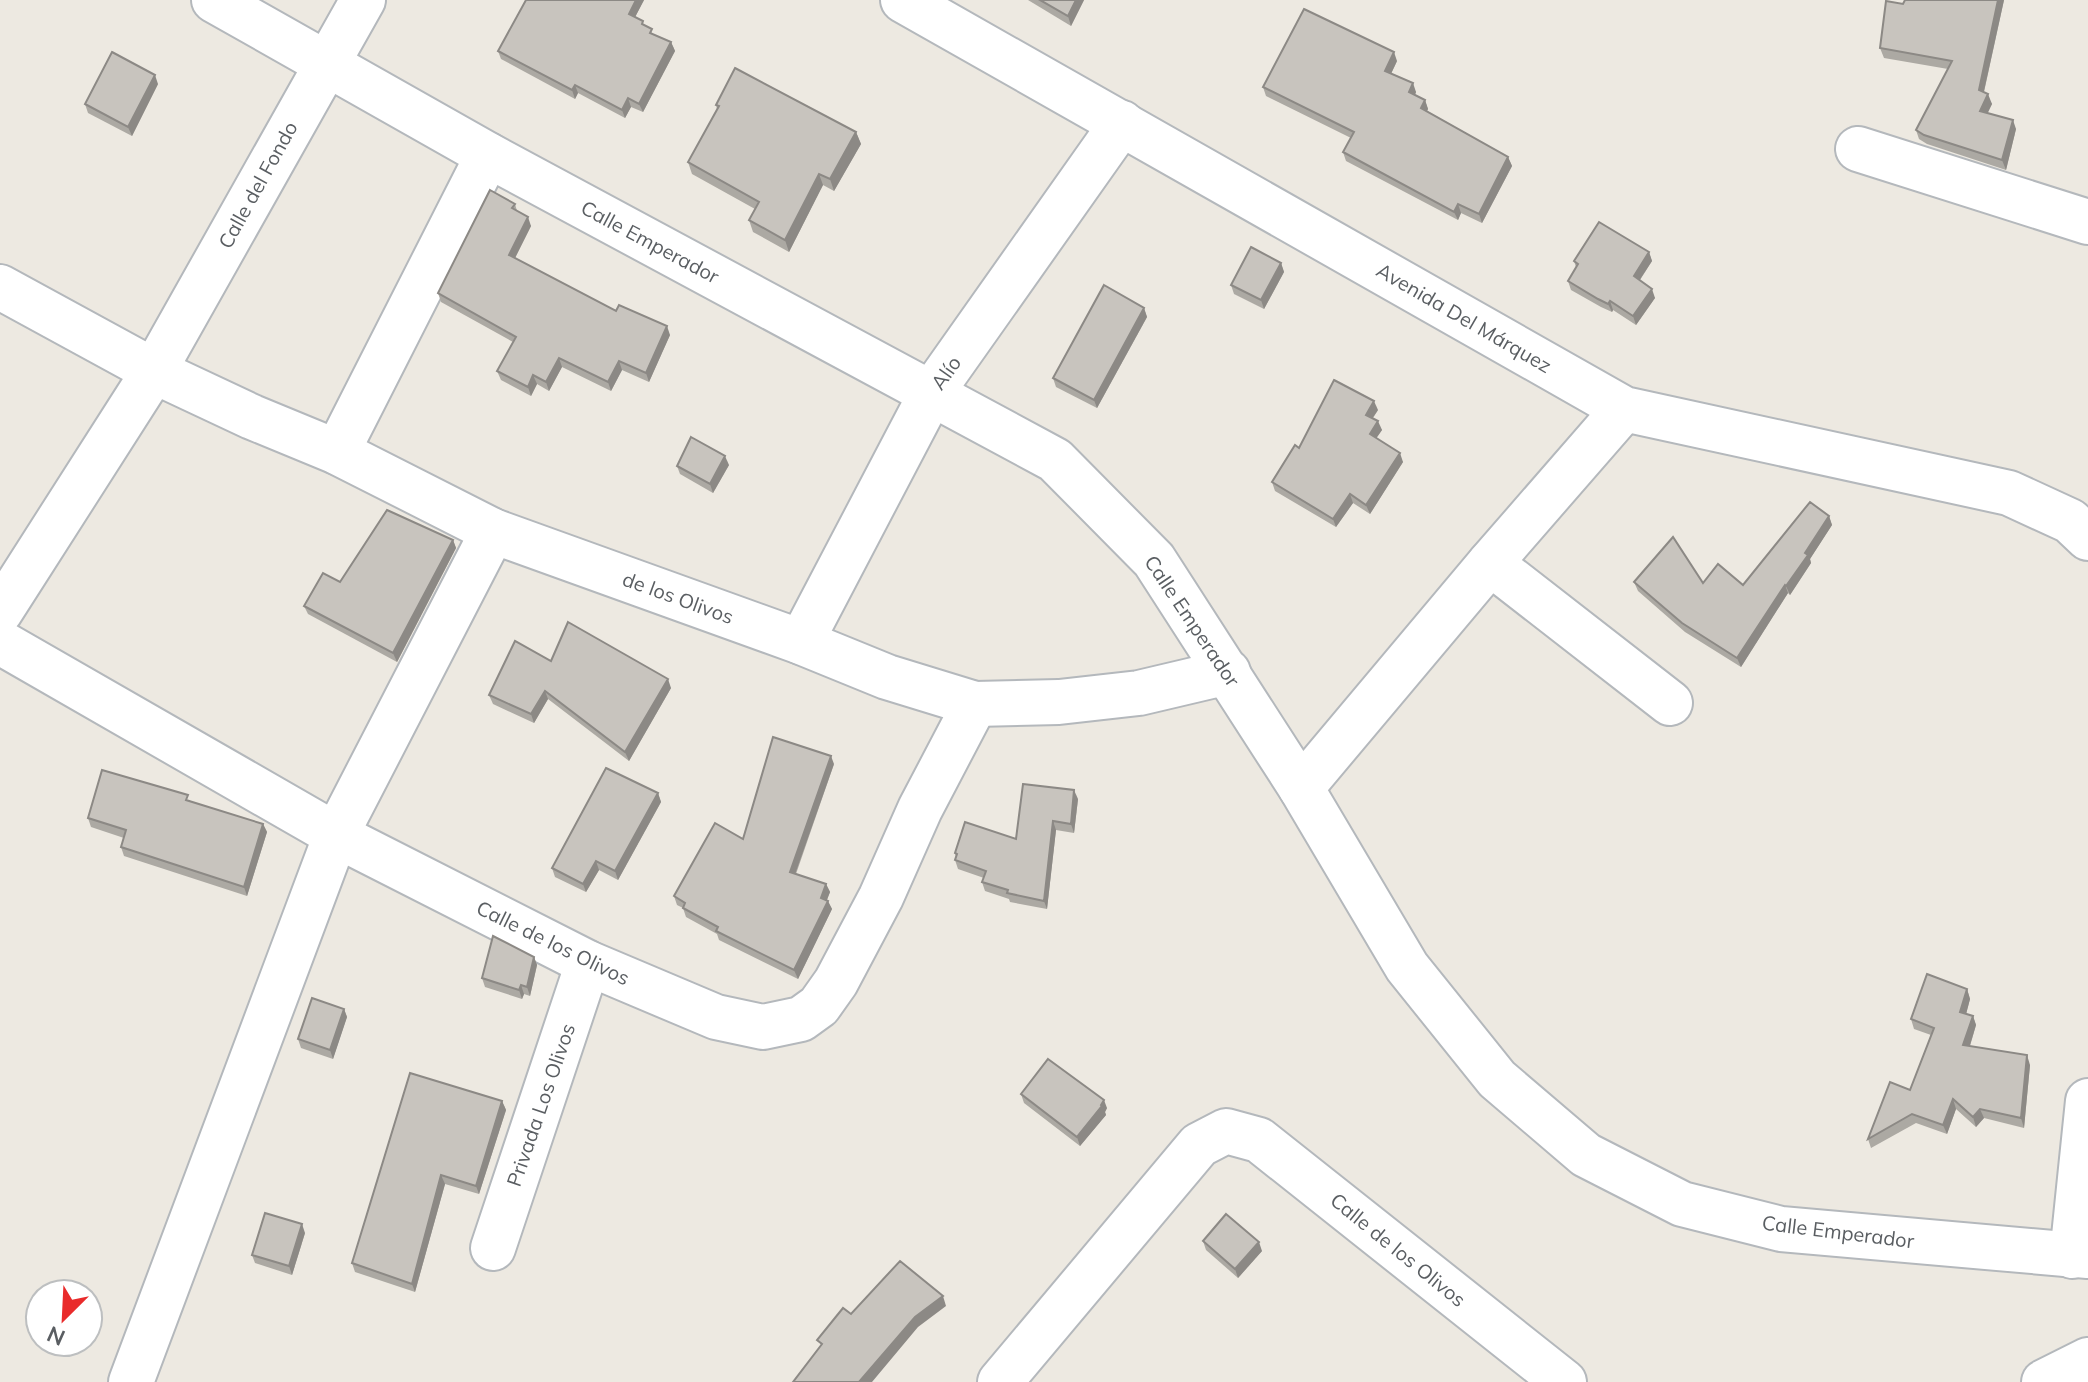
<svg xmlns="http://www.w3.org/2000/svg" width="2088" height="1382" viewBox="0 0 2088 1382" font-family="Mulish,sans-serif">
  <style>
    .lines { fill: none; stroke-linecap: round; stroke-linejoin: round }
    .street-casing { stroke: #b4b8bc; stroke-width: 48 }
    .street { stroke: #fff; stroke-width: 44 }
    .wall { fill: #aca9a3 }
    .shaded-wall { fill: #8c8985 }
    .building { fill: #c8c4be; stroke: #8c8985; stroke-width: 2 }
    .labels { text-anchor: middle; stroke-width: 7; stroke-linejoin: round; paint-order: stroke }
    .street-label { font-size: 20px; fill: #5a5e62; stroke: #fff }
  </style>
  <rect width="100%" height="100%" fill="#ede9e1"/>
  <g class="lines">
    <defs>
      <g id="street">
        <path d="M214 0 488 155 1055 460 1154 560 1301 788 1407 967 1497 1079 1586 1155 1682 1204 1781 1229 2088 1256"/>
        <path d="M903 0 1624 409 2009 493 2070 521 2088 538"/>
        <path d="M1858 149 2088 222"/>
        <path d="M0 287 154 371 252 417 337 452 493 531 801 642 887 677 975 704 1059 702 1139 693 1228 672"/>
        <path d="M337 452 488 155"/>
        <path d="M1490 563 1670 703"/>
        <path d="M0 612 154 371 363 0"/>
        <path d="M0 642 336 835 588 963 716 1017 763 1027 801 1019 819 1006 836 982 881 897 920 809 975 704"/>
        <path d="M801 642 932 392 1122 123"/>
        <path d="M1301 788 1490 563 1624 409"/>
        <path d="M493 1248 588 963"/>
        <path d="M2072 1256 2088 1101"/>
        <path d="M131 1382 336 835 493 531"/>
        <path d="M1000 1382 1199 1145 1226 1131 1259 1140 1564 1382"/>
        <path d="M2044 1382 2088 1360"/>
      </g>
    </defs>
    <use href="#street" class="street-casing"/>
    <use href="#street" class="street"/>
  </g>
  <g class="wall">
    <path d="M526 0H644L635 17 654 35 671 42 675 51 643 112 631 107 625 118 578 93 575 99 501 59 498 51Z"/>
    <path d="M1028 0H1084L1071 26Z"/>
    <path d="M1905 0H2004L1984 92 1992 104 1987 113 2016 129 2006 170 1927 144 1919 139 1916 130 1948 69 1884 58 1880 48Z"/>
    <path d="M1397 61 1391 74 1416 92 1415 95 1425 100 1428 109 1427 111 1508 157 1512 166 1482 223 1461 213 1458 220 1346 161 1343 152 1351 138 1266 96 1263 87Z"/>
    <path d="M158 84 132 136 88 113 85 104Z"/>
    <path d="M716 105 856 132 861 144 834 191 823 185 789 252 753 232 749 220 755 209 692 174 688 162 717 109Z"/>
    <path d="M515 204 517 211 531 226 515 258 616 311 670 335 649 382 622 370 611 391 562 367 549 391 537 384 531 396 501 380 497 371 513 342 441 302 438 293Z"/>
    <path d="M1649 252 1652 261 1640 280 1655 298 1636 325 1613 310 1612 312 1601 307 1571 290 1568 281 1576 267 1574 261Z"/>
    <path d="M1281 263 1284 272 1264 309 1234 294 1231 285Z"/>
    <path d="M1144 308 1147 317 1097 408 1056 387 1053 378Z"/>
    <path d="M1378 410 1373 418 1382 430 1376 438 1403 462 1370 514 1353 503 1336 527 1275 491 1272 482 1299 448Z"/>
    <path d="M729 465 713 493 680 474 677 466Z"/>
    <path d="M1829 516 1832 525 1810 559 1811 563 1790 595 1788 593 1741 667 1685 632 1638 591 1634 582 1743 585Z"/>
    <path d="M453 540 456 548 397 662 308 614 304 606 340 582Z"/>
    <path d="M551 661 671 688 629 761 548 699 534 723 493 704 489 695Z"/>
    <path d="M834 764 796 874 826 884 830 892 827 900 832 909 798 979 719 940 717 934 686 917 683 908 677 905 674 896Z"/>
    <path d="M658 793 661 802 618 880 599 870 586 892 555 877 552 868Z"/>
    <path d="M1078 799 1074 833 1056 830 1047 909 1010 902 1009 899 985 891 982 882 984 878 958 869 955 860 956 857 955 853 1016 839Z"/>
    <path d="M190 801 263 824 267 832 247 896 124 856 121 847 124 838 91 827 88 818Z"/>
    <path d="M534 957 537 965 530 996 524 994 522 999 485 987 482 978Z"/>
    <path d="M1967 989 1970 999 1966 1014 1973 1016 1976 1025 1970 1046 2030 1065 2024 1128 1984 1118 1976 1127 1956 1109 1947 1134 1916 1123 1871 1148 1868 1139 1910 1090 1931 1035 1914 1029 1911 1019Z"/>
    <path d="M344 1009 347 1017 333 1059 301 1048 298 1039Z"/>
    <path d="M1021 1094 1107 1108 1105 1112 1106 1115 1080 1146 1024 1103Z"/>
    <path d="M502 1101 506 1110 479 1194 445 1184 415 1292 355 1272 352 1263Z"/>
    <path d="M305 1233 292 1275 255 1263 252 1255Z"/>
    <path d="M1203 1241 1262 1251 1238 1278 1206 1250Z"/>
  </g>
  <g class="shaded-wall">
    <path d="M636 0H644L632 23 629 14Z"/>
    <path d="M1076 0H1084L1071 26 1068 16Z"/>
    <path d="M1998 0H2004L1982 100 1979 90Z"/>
    <path d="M671 42 675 51 643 112 639 104Z"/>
    <path d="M1394 52 1397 61 1388 80 1385 71Z"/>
    <path d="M155 75 158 84 132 136 128 127Z"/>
    <path d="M1413 83 1416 92 1412 101 1409 92Z"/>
    <path d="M575 85 578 93 575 99 572 90Z"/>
    <path d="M1988 94 1992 104 1984 121 1980 111Z"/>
    <path d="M628 98 631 107 625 118 622 110Z"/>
    <path d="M1425 100 1428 109 1424 116 1421 108Z"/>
    <path d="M2013 120 2016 129 2006 170 2002 160Z"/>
    <path d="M856 132 861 144 834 191 830 179Z"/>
    <path d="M1508 157 1512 166 1482 223 1479 214Z"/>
    <path d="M819 174 823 185 789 252 785 240Z"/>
    <path d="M1458 204 1461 213 1458 220 1454 212Z"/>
    <path d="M528 217 531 226 512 264 509 255Z"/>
    <path d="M1649 252 1652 261 1637 284 1634 276Z"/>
    <path d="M1281 263 1284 272 1264 309 1261 300Z"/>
    <path d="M1652 289 1655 298 1636 325 1633 316Z"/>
    <path d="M1610 301 1613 310 1612 312 1608 304Z"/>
    <path d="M1144 308 1147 317 1097 408 1094 400Z"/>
    <path d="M667 326 670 335 649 382 646 373Z"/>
    <path d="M559 358 562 367 549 391 546 382Z"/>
    <path d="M619 361 622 370 611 391 608 382Z"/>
    <path d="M533 375 537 384 531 396 528 387Z"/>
    <path d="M1374 401 1378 410 1369 423 1366 415Z"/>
    <path d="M1378 421 1382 430 1373 443 1370 434Z"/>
    <path d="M1400 453 1403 462 1370 514 1366 505Z"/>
    <path d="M725 456 729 465 713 493 710 484Z"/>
    <path d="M1350 494 1353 503 1336 527 1333 519Z"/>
    <path d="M1829 516 1832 525 1810 559 1811 563 1790 595 1786 586 1805 553Z"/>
    <path d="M453 540 456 548 397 662 393 653Z"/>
    <path d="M1785 585 1788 593 1741 667 1737 658Z"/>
    <path d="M668 679 671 688 629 761 625 752Z"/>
    <path d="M545 691 548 699 534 723 531 714Z"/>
    <path d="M831 756 834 764 793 880 790 872Z"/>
    <path d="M1074 790 1078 799 1074 833 1071 824Z"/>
    <path d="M658 793 661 802 618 880 615 871Z"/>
    <path d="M1053 821 1056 830 1047 909 1044 901Z"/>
    <path d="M263 824 267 832 247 896 244 887Z"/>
    <path d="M596 861 599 870 586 892 583 884Z"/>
    <path d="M826 884 830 892 824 907 821 898Z"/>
    <path d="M828 901 832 909 798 979 794 970Z"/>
    <path d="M534 957 537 965 530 996 527 987Z"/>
    <path d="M521 985 524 994 522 999 519 990Z"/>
    <path d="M1967 989 1970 999 1964 1022 1960 1012Z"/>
    <path d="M344 1009 347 1017 333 1059 330 1050Z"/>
    <path d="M1973 1016 1976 1025 1967 1055 1963 1045Z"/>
    <path d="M2027 1055 2030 1065 2024 1128 2021 1118Z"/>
    <path d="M1953 1099 1956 1109 1947 1134 1943 1125Z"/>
    <path d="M1104 1100 1107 1108 1105 1112 1106 1115 1080 1146 1077 1137Z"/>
    <path d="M502 1101 506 1110 479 1194 476 1186Z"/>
    <path d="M1980 1109 1984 1118 1976 1127 1973 1117Z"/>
    <path d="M441 1175 445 1184 415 1292 412 1284Z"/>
    <path d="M302 1224 305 1233 292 1275 289 1266Z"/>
    <path d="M1259 1242 1262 1251 1238 1278 1235 1269Z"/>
    <path d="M943 1296 946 1306 918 1327 872 1382H859L915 1317Z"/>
  </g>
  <g class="building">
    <path d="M526 0H636L629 14 643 21 642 24 652 29 650 33 671 42 639 104 628 98 622 110 575 85 572 90 498 51Z"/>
    <path d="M1040 0H1076L1068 16Z"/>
    <path d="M1905 0H1998L1979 90 1988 94 1980 111 2013 120 2002 160 1924 135 1916 130 1952 61 1880 48 1886 1 1903 4Z"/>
    <path d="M1304 9 1394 52 1385 71 1413 83 1409 92 1425 100 1421 108 1508 157 1479 214 1458 204 1454 212 1343 152 1354 132 1263 87Z"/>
    <path d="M112 52 155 75 128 127 85 104Z"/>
    <path d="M735 68 856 132 830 179 819 174 785 240 749 220 759 202 688 162 719 106 716 105Z"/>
    <path d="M490 190 515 204 512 208 528 217 509 255 616 311 619 305 667 326 646 373 619 361 608 382 559 358 546 382 533 375 528 387 497 371 516 337 438 293Z"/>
    <path d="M1599 222 1649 252 1634 276 1652 289 1633 316 1610 301 1608 304 1598 299 1568 281 1578 264 1574 261Z"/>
    <path d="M1251 247 1281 263 1261 300 1231 285Z"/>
    <path d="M1104 285 1144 308 1094 400 1053 378Z"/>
    <path d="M1334 380 1374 401 1366 415 1378 421 1370 434 1400 453 1366 505 1350 494 1333 519 1272 482 1295 445 1299 448Z"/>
    <path d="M691 437 725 456 710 484 677 466Z"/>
    <path d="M1810 502 1829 516 1805 553 1808 555 1786 586 1785 585 1737 658 1682 623 1634 582 1673 537 1703 583 1718 564 1743 585Z"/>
    <path d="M387 510 453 540 393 653 304 606 323 573 340 582Z"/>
    <path d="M568 622 668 679 625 752 545 691 531 714 489 695 515 641 551 661Z"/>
    <path d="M773 737 831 756 790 872 826 884 821 898 828 901 794 970 716 931 718 927 683 908 685 903 674 896 715 823 743 839Z"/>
    <path d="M606 768 658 793 615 871 596 861 583 884 552 868Z"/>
    <path d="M102 770 188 795 186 800 263 824 244 887 121 847 126 830 88 818Z"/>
    <path d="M1023 784 1074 790 1071 824 1053 821 1044 901 1007 893 1008 890 982 882 986 871 955 860 957 854 955 853 965 822 1016 839Z"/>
    <path d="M493 936 534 957 527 987 521 985 519 990 482 978Z"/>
    <path d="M1927 974 1967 989 1960 1012 1973 1016 1963 1045 2027 1055 2021 1118 1980 1109 1973 1117 1953 1099 1943 1125 1912 1114 1868 1139 1890 1082 1910 1090 1934 1028 1911 1019Z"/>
    <path d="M312 998 344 1009 330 1050 298 1039Z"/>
    <path d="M1048 1059 1104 1100 1101 1105 1102 1106 1077 1137 1021 1094Z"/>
    <path d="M410 1073 502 1101 476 1186 441 1175 412 1284 352 1263Z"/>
    <path d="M265 1213 302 1224 289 1266 252 1255Z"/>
    <path d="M1226 1214 1259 1242 1235 1269 1203 1241Z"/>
    <path d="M900 1261 943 1296 915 1317 859 1382H793L822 1344 817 1340 843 1308 851 1314Z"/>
  </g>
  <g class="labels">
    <g class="street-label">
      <text transform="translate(258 185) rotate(-61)" y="7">Calle del Fondo</text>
      <text transform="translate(650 242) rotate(28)" y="7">Calle Emperador</text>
      <text transform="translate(1464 318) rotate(30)" y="7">Avenida Del Márquez</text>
      <text transform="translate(946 373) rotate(-55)" y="7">Alío</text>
      <text transform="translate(678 598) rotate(20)" y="7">de los Olivos</text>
      <text transform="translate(1192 621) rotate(56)" y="7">Calle Emperador</text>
      <text transform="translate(553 943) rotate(26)" y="7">Calle de los Olivos</text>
      <text transform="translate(541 1105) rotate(-71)" y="7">Privada Los Olivos</text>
      <text transform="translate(1838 1232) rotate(7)" y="7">Calle Emperador</text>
      <text transform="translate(1398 1250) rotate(39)" y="7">Calle de los Olivos</text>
    </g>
  </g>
  <g transform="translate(64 1318) rotate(204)"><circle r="38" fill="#ffffff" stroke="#bdbfc0" stroke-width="2"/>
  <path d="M0-6L14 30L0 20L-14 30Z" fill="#e92b2b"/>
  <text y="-12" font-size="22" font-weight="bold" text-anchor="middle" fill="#5a5e62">N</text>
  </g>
</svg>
